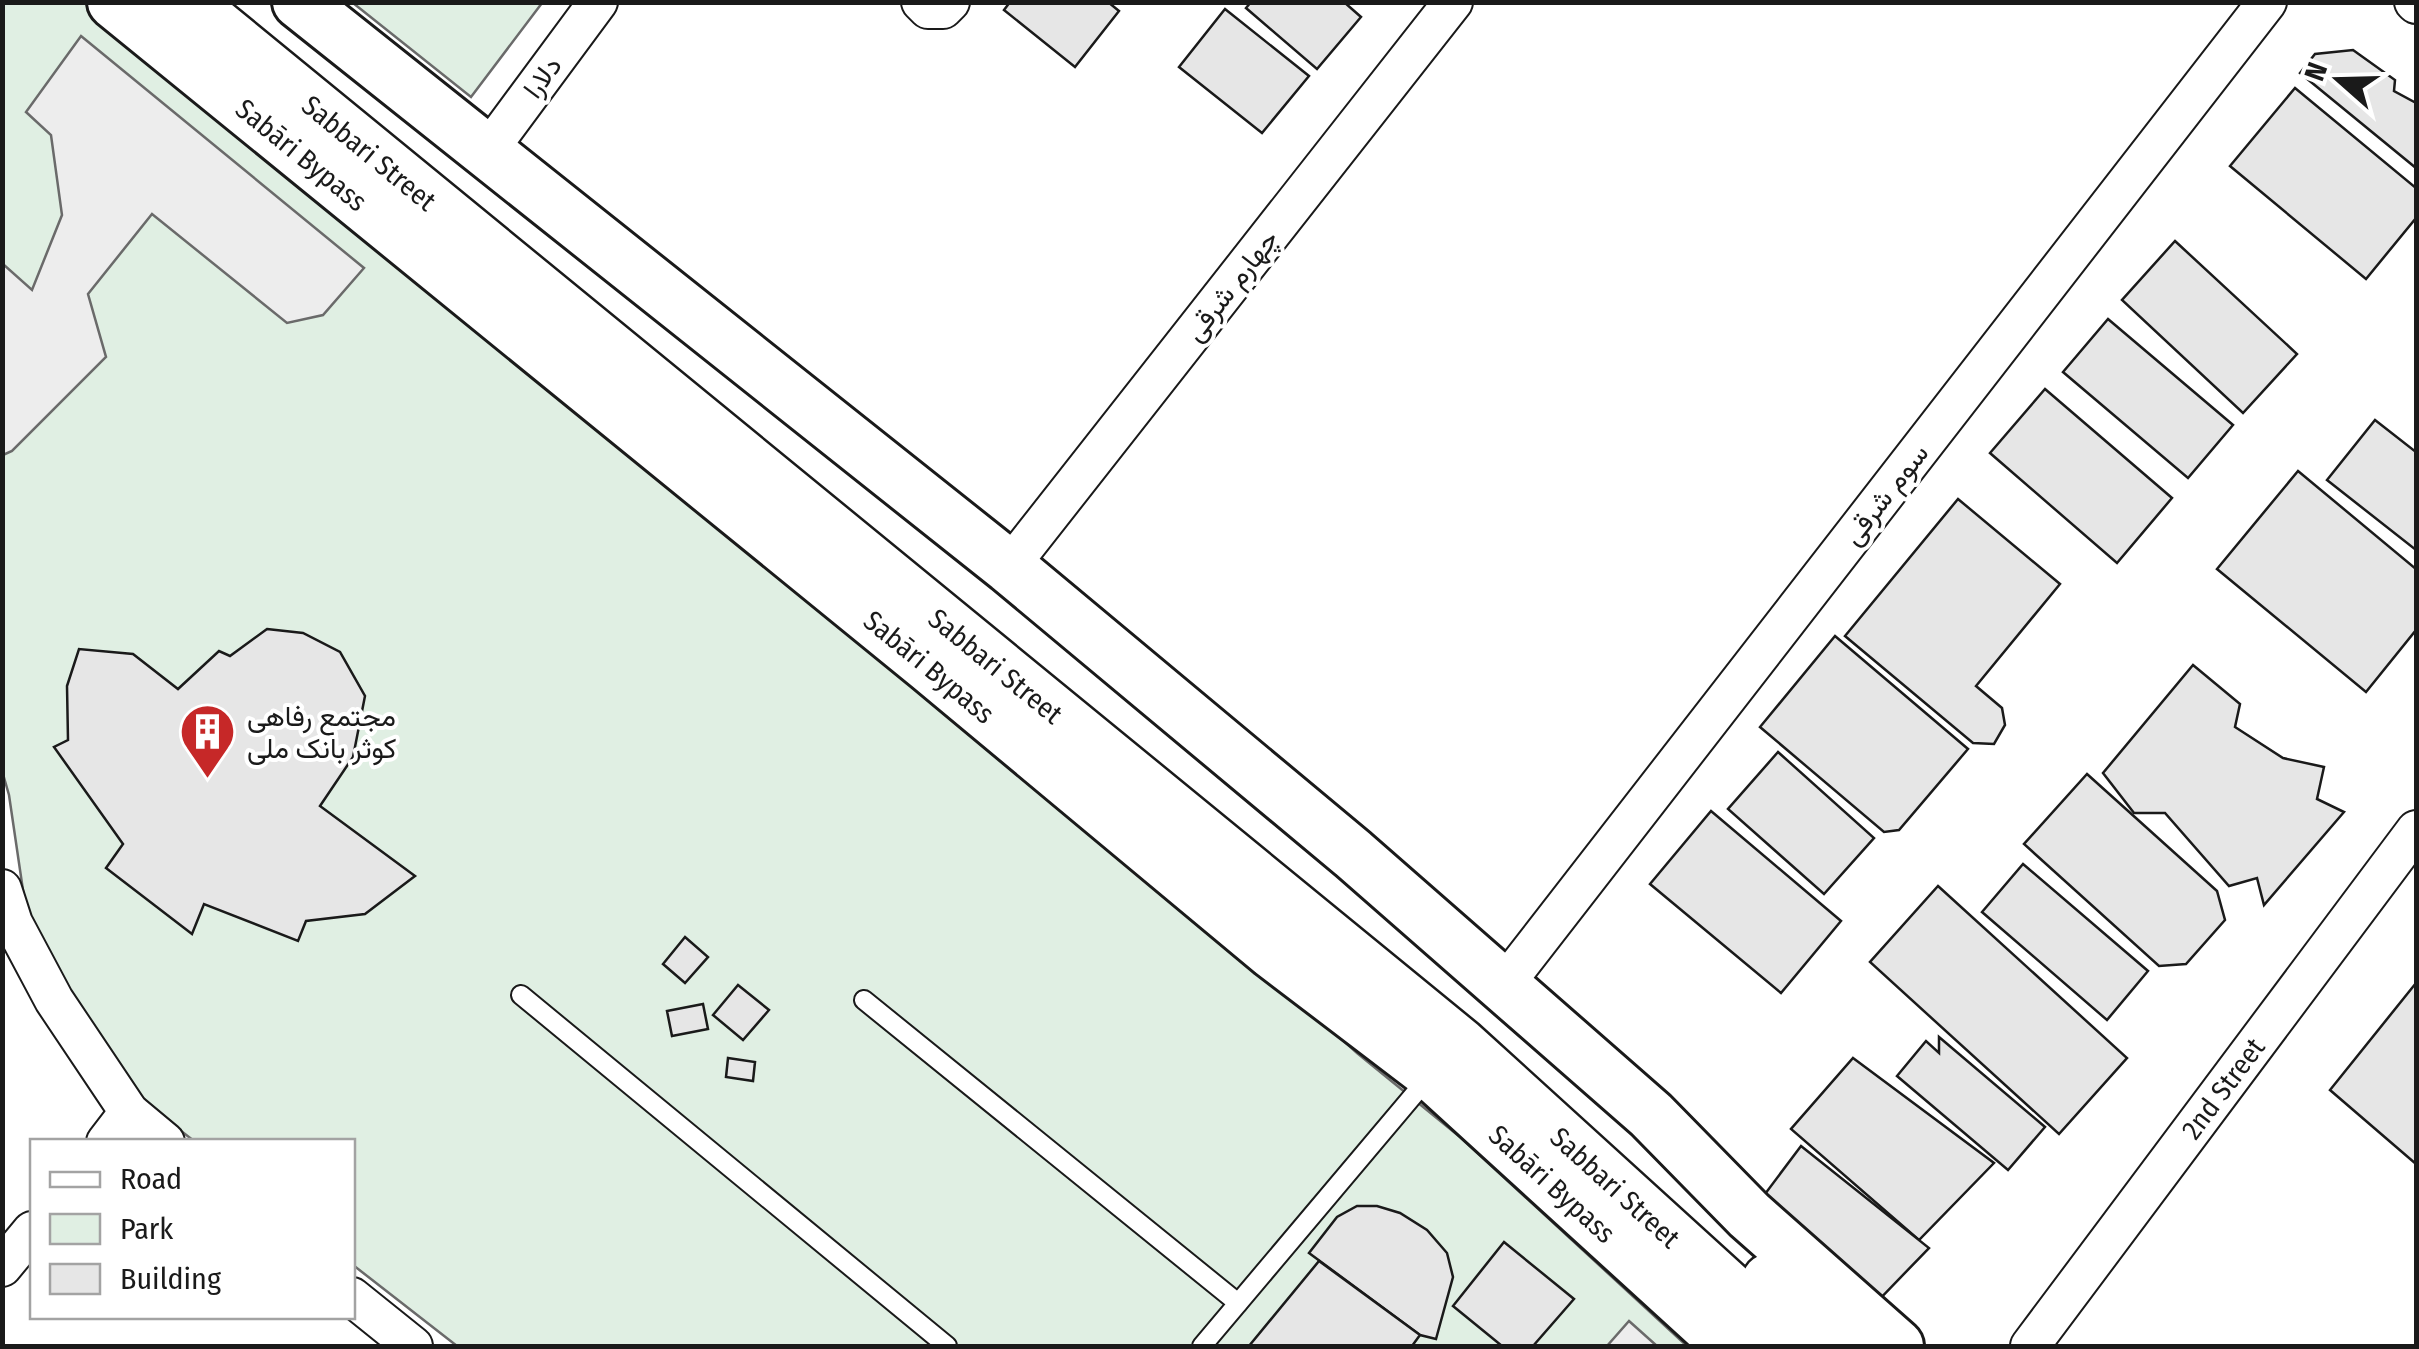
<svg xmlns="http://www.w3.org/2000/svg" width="2419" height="1349" viewBox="0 0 2419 1349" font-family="'Fira Sans Condensed',Vazirmatn,sans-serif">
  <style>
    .green { fill: #e0efe3; stroke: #6a6a6a; stroke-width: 2.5 }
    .parking { fill: #ededed; stroke: #6a6a6a; stroke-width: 2.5 }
    .building { fill: #e6e6e6; stroke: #1a1a1a; stroke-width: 2.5 }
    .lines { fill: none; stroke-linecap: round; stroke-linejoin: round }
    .service-casing { stroke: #1a1a1a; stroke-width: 22 }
    .minor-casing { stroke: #1a1a1a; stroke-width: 42 }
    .secondary-casing { stroke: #1a1a1a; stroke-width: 58 }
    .primary-casing { stroke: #1a1a1a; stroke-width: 60 }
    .service { stroke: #fff; stroke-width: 18 }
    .minor { stroke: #fff; stroke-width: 38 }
    .secondary { stroke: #fff; stroke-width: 52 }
    .primary { stroke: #fff; stroke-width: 55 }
    .labels { text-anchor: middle; stroke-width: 8; stroke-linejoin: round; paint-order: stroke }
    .street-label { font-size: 28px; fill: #1a1a1a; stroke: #fff }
    .poi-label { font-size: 28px; fill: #1a1a1a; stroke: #fff; text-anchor: start }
  </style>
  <rect width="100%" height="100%" fill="#fff"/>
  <g class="green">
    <path d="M2 3H89L1188 900 1357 1053 1460 1137 1687 1346H457L353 1265 352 1142 194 1141 140 1099 29 931 9 795 3 774Z"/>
    <path d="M353 3H542L471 97Z"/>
  </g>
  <g class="parking">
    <path d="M81 36 364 268 323 315 287 323 152 214 88 294 106 357 12 451 3 455V264L32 290 62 215 51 135 26 112Z"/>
    <path d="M1629 1321 1657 1346H1607Z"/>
  </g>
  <g class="building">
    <path d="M1010 2H1108L1119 11 1075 67 1004 10Z"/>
    <path d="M1251 2H1344L1361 17 1317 69 1246 8Z"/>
    <path d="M1225 9 1309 76 1262 133 1179 67Z"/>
    <path d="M2353 50 2395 80 2394 91 2416 103V168L2300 73 2315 54Z"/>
    <path d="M2295 88 2416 188V218L2366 279 2230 166Z"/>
    <path d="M2175 241 2297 354 2243 413 2122 300Z"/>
    <path d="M2108 319 2233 425 2188 478 2063 372Z"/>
    <path d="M2045 389 2172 498 2117 563 1990 453Z"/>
    <path d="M2375 420 2416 452V550L2327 480Z"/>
    <path d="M2298 471 2416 569V630L2366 692 2217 569Z"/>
    <path d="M1958 499 2060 584 1976 686 2002 708 2005 725 1994 744 1973 743 1845 636Z"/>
    <path d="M267 629 303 633 340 652 365 696 353 757 320 806 415 876 365 914 306 921 298 941 204 904 192 934 106 868 123 844 54 747 68 740 67 686 79 649 133 654 178 689 219 651 230 656Z"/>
    <path d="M1835 636 1968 749 1899 830 1884 832 1760 727Z"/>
    <path d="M2193 665 2240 704 2235 727 2283 758 2324 767 2317 799 2344 812 2264 905 2257 878 2229 886 2165 813H2134L2103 773Z"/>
    <path d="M1778 752 1874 838 1824 894 1728 809Z"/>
    <path d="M2087 774 2217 891 2225 920 2186 964 2159 966 2024 844Z"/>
    <path d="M1711 811 1841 921 1781 993 1650 884Z"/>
    <path d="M2023 864 2148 971 2107 1020 1982 912Z"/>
    <path d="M1938 886 2127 1058 2059 1134 1870 962Z"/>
    <path d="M685 937 708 957 685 983 663 964Z"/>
    <path d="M2416 983V1164L2330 1090Z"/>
    <path d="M738 985 769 1010 743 1040 713 1015Z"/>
    <path d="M703 1004 708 1029 672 1036 667 1011Z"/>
    <path d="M1939 1037 2045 1127 2008 1170 1897 1076 1926 1041 1939 1053Z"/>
    <path d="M728 1058 755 1062 753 1081 726 1077Z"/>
    <path d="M1853 1058 1994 1163 1919 1240 1791 1129Z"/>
    <path d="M1801 1146 1929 1248 1872 1307 1759 1202Z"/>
    <path d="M1357 1206H1377L1400 1213 1427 1230 1447 1253 1453 1277 1436 1339 1420 1335 1309 1253 1337 1217Z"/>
    <path d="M1504 1242 1574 1299 1533 1346H1502L1453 1306Z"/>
    <path d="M1319 1261 1420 1335 1412 1346H1249Z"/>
  </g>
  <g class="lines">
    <defs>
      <g id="service">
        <path d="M521 995 947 1346"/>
        <path d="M864 1000 1238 1303"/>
        <path d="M1202 1346 1428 1078"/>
      </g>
      <g id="minor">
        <path d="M921 2 928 9H943L950 2"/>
        <path d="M2414 2 2416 4"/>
        <path d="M487 152 598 2"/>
        <path d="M1009 567 1453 2"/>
        <path d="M2 889 13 923 54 1000 129 1112 165 1142"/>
        <path d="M1504 985 2267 2"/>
        <path d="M106 1142 129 1112"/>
        <path d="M2 1267 32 1231"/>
        <path d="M352 1297 413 1346"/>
        <path id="s1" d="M2030 1346 2416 830"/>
      </g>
      <g id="secondary">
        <path id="s2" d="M114 2 929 666 1272 952 1432 1074 1730 1346"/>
        <path d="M299 2 1009 567 1353 854 1651 1115 1749 1215 1897 1346"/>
      </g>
      <g id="primary">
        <path id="s3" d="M185 2 1460 1046 1790 1346"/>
        <path d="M1770 1281 1842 1346"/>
      </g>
    </defs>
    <use href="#service" class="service-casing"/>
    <use href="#minor" class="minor-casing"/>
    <use href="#secondary" class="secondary-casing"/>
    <use href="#primary" class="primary-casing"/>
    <use href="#service" class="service"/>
    <use href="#minor" class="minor"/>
    <use href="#secondary" class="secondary"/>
    <use href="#primary" class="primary"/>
  </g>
  <defs>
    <symbol id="building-pin" viewBox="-11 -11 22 30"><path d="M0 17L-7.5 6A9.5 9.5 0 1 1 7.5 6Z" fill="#c62828" stroke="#fff"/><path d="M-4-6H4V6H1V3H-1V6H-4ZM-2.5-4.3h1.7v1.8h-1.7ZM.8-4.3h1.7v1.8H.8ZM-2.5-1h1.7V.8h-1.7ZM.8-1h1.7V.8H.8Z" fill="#fff"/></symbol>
  </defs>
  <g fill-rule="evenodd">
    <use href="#building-pin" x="176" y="700" width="63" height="86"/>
  </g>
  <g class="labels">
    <g class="street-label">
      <text transform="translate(542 77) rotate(-53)" y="10">دلارا</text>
      <text dy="10" stroke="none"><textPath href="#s3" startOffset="238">Sabbari Street</textPath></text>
      <text dy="10" stroke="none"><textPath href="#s2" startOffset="242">Sabāri Bypass</textPath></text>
      <text transform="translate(1231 285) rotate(-52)" y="10">چهارم شرقی</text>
      <text transform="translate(1885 494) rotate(-52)" y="10">سوم شرقی</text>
      <text dy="10" stroke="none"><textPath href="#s3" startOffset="1048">Sabbari Street</textPath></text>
      <text dy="10" stroke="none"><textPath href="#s2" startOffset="1052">Sabāri Bypass</textPath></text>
      <text dy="10" stroke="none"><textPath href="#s1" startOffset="322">2nd Street</textPath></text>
      <text dy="10" stroke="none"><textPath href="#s2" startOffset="1862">Sabāri Bypass</textPath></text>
      <text dy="10" stroke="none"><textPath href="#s3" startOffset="1858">Sabbari Street</textPath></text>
    </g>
    <g class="poi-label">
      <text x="247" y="726">مجتمع رفاهی<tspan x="247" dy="32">کوثر بانک ملی</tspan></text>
    </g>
  </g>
  <rect width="2419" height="1349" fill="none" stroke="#1a1a1a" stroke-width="10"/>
  <rect x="30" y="1139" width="325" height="180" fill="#ffffff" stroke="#a3a3a3" stroke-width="2.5"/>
  <rect x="50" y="1172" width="50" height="15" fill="#ffffff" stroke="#a3a3a3" stroke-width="2.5"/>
  <text x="120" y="1189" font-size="30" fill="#1a1a1a">Road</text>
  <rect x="50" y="1214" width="50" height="30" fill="#e0efe3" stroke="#a3a3a3" stroke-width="2.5"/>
  <text x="120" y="1239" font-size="30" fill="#1a1a1a">Park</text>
  <rect x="50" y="1264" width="50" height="30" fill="#e6e6e6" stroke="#a3a3a3" stroke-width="2.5"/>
  <text x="120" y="1289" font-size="30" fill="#1a1a1a">Building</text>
  <g transform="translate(2339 80) rotate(290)" stroke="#ffffff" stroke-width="8" paint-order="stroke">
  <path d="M0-8L18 38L0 25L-18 38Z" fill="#1a1a1a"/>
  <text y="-15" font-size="28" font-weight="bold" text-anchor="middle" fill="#1a1a1a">N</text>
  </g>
</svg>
